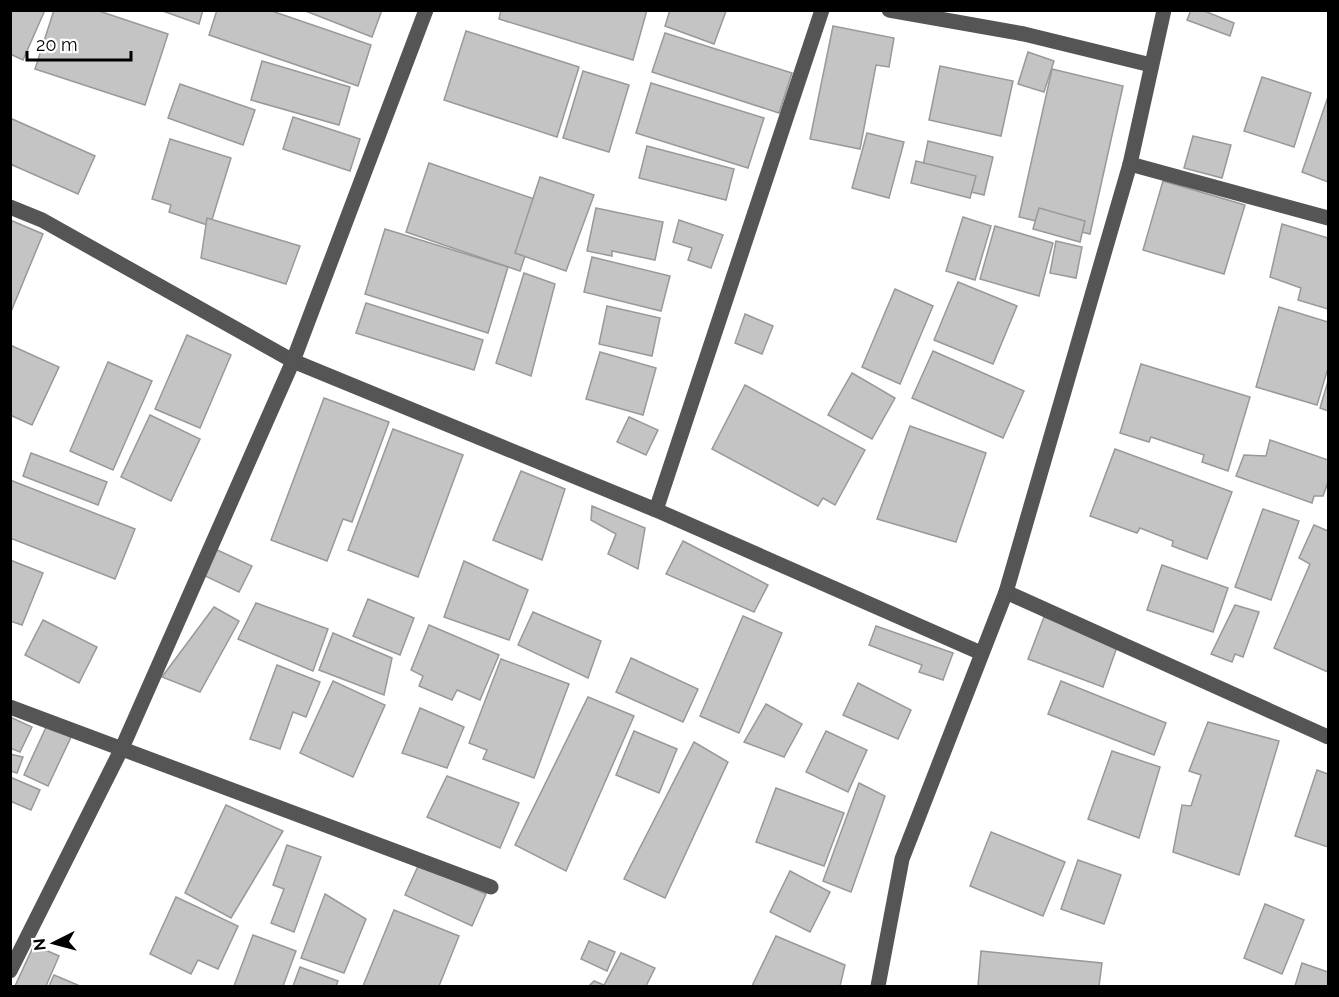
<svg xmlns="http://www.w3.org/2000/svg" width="1339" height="997" viewBox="0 0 1339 997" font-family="Raleway,sans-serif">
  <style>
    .building { fill: #c4c4c4; stroke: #999; stroke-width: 1.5 }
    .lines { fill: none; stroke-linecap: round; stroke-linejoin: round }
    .minor { stroke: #555; stroke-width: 15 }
  </style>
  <rect width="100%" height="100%" fill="#fff"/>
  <g class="building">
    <path d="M10 10H45L23 60 10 54Z"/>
    <path d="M54 10H96L168 34 145 105 35 69Z"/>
    <path d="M160 10H203L199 24Z"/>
    <path d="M217 10H269L371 45 358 86 209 35Z"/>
    <path d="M303 10H382L372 37Z"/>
    <path d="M501 10H647L633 60 499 19Z"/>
    <path d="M670 10H726V11L714 44 665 26Z"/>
    <path d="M1191 10H1202L1234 23 1230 36 1187 20Z"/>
    <path d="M833 26 894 38 889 67 876 65 860 149 810 139Z"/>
    <path d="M466 31 579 67 557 137 444 100Z"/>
    <path d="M665 33 792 73 779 113 652 72Z"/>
    <path d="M1028 52 1054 61 1044 92 1018 84Z"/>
    <path d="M262 61 350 87 339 125 251 100Z"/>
    <path d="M940 66 1013 81 1001 136 929 120Z"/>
    <path d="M1052 69 1123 86 1090 234 1019 217Z"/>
    <path d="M583 71 629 85 609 152 563 138Z"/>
    <path d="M1262 77 1311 93 1294 147 1244 131Z"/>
    <path d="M651 83 764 118 748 168 636 133Z"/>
    <path d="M180 84 255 110 243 145 168 118Z"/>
    <path d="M1328 97V182L1302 172Z"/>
    <path d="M293 117 360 139 350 171 283 149Z"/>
    <path d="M10 118 95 156 78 194 10 164Z"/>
    <path d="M867 133 904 142 889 198 852 188Z"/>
    <path d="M1193 136 1231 145 1222 178 1184 168Z"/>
    <path d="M170 139 231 158 210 226 169 212 171 205 152 199Z"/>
    <path d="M928 141 993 157 984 195 920 180Z"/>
    <path d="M647 146 734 169 726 200 639 178Z"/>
    <path d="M916 161 976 176 970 198 911 183Z"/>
    <path d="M429 163 543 202 520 271 406 232Z"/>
    <path d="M540 177 594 195 566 271 515 253Z"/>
    <path d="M1163 181 1245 205 1224 274 1143 250Z"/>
    <path d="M596 208 663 222 655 260 612 251V256L587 251Z"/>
    <path d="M1039 208 1085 221 1080 242 1033 229Z"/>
    <path d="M963 217 991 226 975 280 946 271Z"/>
    <path d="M207 218 300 246 286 284 201 258Z"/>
    <path d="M10 220 43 234 10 314Z"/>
    <path d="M679 220 723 235 711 268 688 260 692 248 673 242Z"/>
    <path d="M1282 224 1328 238V309L1298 300 1301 288 1270 277Z"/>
    <path d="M995 226 1053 243 1039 296 980 279Z"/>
    <path d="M385 229 508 267 488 333 365 294Z"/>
    <path d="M1056 241 1082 247 1076 278 1050 273Z"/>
    <path d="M592 257 670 276 661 311 584 292Z"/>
    <path d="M524 273 555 284 531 376 496 363Z"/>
    <path d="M958 282 1017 306 993 364 934 340Z"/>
    <path d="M895 289 933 306 900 384 862 367Z"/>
    <path d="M366 303 483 340 474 370 356 333Z"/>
    <path d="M607 306 660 318 652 356 599 344Z"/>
    <path d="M1279 307 1328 322V368L1317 405 1256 387Z"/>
    <path d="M745 314 773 326 762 354 735 343Z"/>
    <path d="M187 335 231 355 200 428 155 409Z"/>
    <path d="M10 345 59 367 32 425 10 415Z"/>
    <path d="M933 351 1024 391 1003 438 912 398Z"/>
    <path d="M600 352 656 368 643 415 586 399Z"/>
    <path d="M108 362 152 381 113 470 70 451Z"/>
    <path d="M1141 364 1250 397 1228 471 1202 462 1204 455 1151 437 1149 442 1120 433Z"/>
    <path d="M852 373 895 398 872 439 828 415Z"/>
    <path d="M1328 381V411L1320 408Z"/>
    <path d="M745 385 865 450 835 505 823 498 818 506 712 449Z"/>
    <path d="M324 398 389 422 352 522 343 519 327 561 271 540Z"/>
    <path d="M150 415 200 439 171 501 121 477Z"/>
    <path d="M629 417 658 430 646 455 617 442Z"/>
    <path d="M910 426 986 453 956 542 877 519Z"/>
    <path d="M393 429 463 455 418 577 348 550Z"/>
    <path d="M1270 440 1328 460V482L1323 496H1314L1312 503 1236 476 1244 455 1266 456Z"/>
    <path d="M1115 449 1232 492 1207 559 1172 546 1173 541 1140 528 1137 533 1090 516Z"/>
    <path d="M31 453 107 482 98 505 23 476Z"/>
    <path d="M521 471 565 489 542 560 493 540Z"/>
    <path d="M10 480 135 529 115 579 10 538Z"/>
    <path d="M592 506 645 528 638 569 608 554 616 534 591 520Z"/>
    <path d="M1263 509 1299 521 1271 600 1235 587Z"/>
    <path d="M1314 525 1328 531V672L1274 648 1310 564 1299 558Z"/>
    <path d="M683 541 768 585 754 612 666 574Z"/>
    <path d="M215 549 252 566 239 592 203 575Z"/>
    <path d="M10 560 43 573 22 625 10 621Z"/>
    <path d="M464 561 528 590 509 640 444 617Z"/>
    <path d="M1162 565 1228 588 1213 632 1147 610Z"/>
    <path d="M368 599 414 618 400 655 353 636Z"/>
    <path d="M256 603 328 629 313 671 238 639Z"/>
    <path d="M1235 605 1259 612 1243 657 1235 654 1232 662 1211 654Z"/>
    <path d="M214 607 239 621 200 692 162 677Z"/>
    <path d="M533 612 601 641 588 678 518 645Z"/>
    <path d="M743 616 782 633 739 733 700 716Z"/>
    <path d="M1044 617 1118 644 1103 687 1028 659Z"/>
    <path d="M43 620 97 647 79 683 25 655Z"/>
    <path d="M429 625 499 655 480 700 457 690 452 700 419 686 423 676 411 670Z"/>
    <path d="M876 626 953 653 943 680 919 672 922 665 869 645Z"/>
    <path d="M333 633 392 658 384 695 319 670Z"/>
    <path d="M631 658 698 689 683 722 616 692Z"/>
    <path d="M501 659 569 684 534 778 483 759 487 750 469 743Z"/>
    <path d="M277 665 320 682 306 717 293 712 280 749 250 739Z"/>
    <path d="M333 681 385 705 353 777 300 753Z"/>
    <path d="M1061 681 1166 723 1154 755 1048 714Z"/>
    <path d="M858 683 911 710 898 739 843 715Z"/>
    <path d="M588 697 634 716 566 871 515 845Z"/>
    <path d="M766 704 802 724 784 757 744 742Z"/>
    <path d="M420 708 464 727 447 768 402 753Z"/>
    <path d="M10 717 32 727 20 752 10 748Z"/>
    <path d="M1208 722 1279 741 1239 875 1173 852 1182 805 1191 806 1201 775 1189 771Z"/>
    <path d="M48 723 72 735 48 786 24 775Z"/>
    <path d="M634 731 677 749 659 793 616 775Z"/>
    <path d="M826 731 867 750 848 792 806 772Z"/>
    <path d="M694 742 728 762 665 898 624 879Z"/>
    <path d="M1112 751 1160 767 1139 838 1088 819Z"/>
    <path d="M10 754 23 757 17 773 10 771Z"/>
    <path d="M1317 770 1328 774V847L1295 836Z"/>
    <path d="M447 776 519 803 500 848 427 817Z"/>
    <path d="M10 777 40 790 31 810 10 801Z"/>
    <path d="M859 783 885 796 851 892 823 881Z"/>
    <path d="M776 788 844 813 824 866 756 842Z"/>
    <path d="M226 805 283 831 231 918 185 893Z"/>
    <path d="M991 832 1065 862 1043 916 970 886Z"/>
    <path d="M287 845 321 857 294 932 271 923 284 889 273 885Z"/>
    <path d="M1078 860 1121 875 1104 924 1061 909Z"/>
    <path d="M419 864 486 894 472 926 405 895Z"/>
    <path d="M790 871 830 892 810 932 770 912Z"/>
    <path d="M325 894 366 919 344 973 301 958Z"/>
    <path d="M176 897 238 926 218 969 198 960 191 974 150 954Z"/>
    <path d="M1265 904 1304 920 1282 974 1244 958Z"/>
    <path d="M394 910 459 936 439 986H363Z"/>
    <path d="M253 935 296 951 283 986H234Z"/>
    <path d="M776 936 845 965 840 986H752Z"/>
    <path d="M589 941 615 952 607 971 581 959Z"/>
    <path d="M34 945 59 956 46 986H15Z"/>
    <path d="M981 951 1102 963 1099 986H978Z"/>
    <path d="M621 953 655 968 646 986H589L594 981 604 985Z"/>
    <path d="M1302 963 1328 972V986H1295Z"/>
    <path d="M300 967 338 981 336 986H293Z"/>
    <path d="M54 975 80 986H49Z"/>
  </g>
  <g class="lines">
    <g class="minor">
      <path d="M889 10 1024 34 1151 65"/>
      <path d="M1130 164 1328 218"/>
      <path d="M10 207 42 220 293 361 656 510 981 653"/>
      <path d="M656 510 822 10"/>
      <path d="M1006 592 1328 737"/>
      <path d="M10 707 491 887"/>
      <path d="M10 971 122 748 293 361 426 10"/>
      <path d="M878 986 902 859 1006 592 1130 164 1164 10"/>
    </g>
  </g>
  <rect width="1339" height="997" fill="none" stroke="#000000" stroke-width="24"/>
  <g transform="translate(54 943) rotate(264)" stroke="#ffffff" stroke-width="4.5" paint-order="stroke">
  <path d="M0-4.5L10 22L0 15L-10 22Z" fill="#000000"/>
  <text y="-9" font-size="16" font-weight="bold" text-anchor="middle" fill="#000000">N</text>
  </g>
  <path d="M27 51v9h104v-9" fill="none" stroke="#000000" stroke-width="3"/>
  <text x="36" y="51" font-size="18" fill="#000000" stroke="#ffffff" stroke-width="4.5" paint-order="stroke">20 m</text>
</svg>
